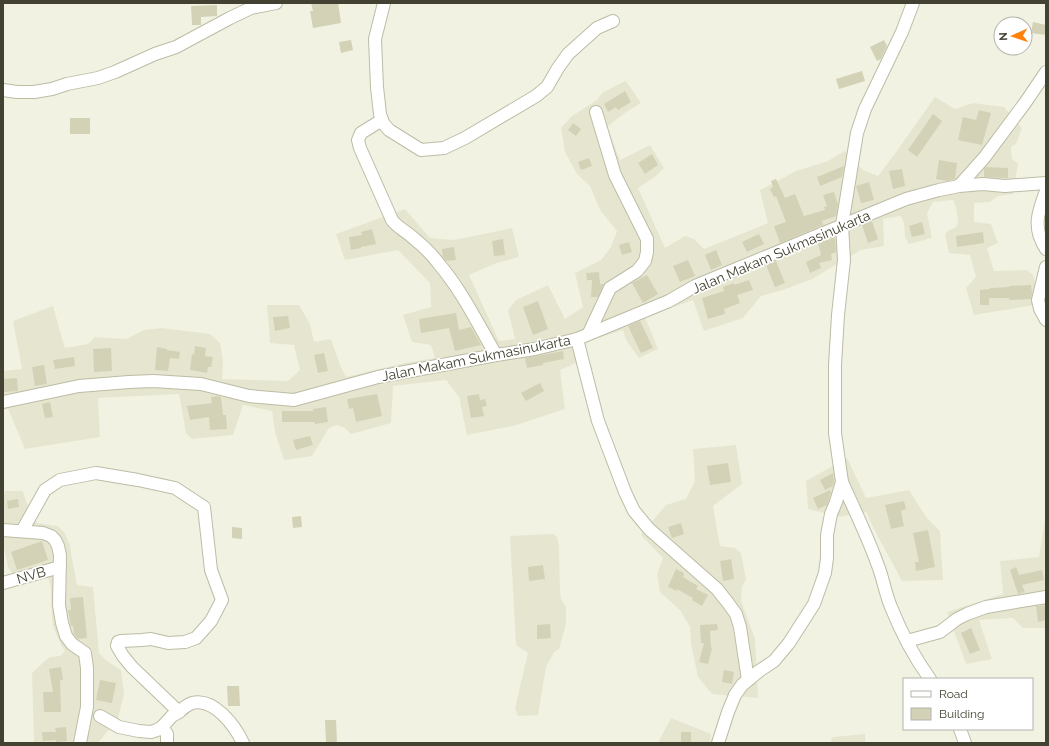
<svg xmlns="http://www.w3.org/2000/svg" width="1049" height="746" viewBox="0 0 1049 746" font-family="Raleway,sans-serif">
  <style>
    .residential { fill: #e6e6d0 }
    .building { fill: #d3d2b7 }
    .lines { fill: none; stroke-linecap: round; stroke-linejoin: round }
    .minor-casing { stroke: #bdbca5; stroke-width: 14 }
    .minor { stroke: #fff; stroke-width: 12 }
    .labels { text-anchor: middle; stroke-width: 3.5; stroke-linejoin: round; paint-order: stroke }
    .street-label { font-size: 14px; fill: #434232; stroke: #fff }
  </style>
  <rect width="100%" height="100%" fill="#f1f2e2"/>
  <g class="residential">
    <path d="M627 80 626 81 641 103 626 112 607 127 620 160 650 145 664 168 656 176 638 188 665 248 685 236 694 239 704 249 768 223 760 190 796 171 828 161 845 151 863 170 878 176 894 155 935 97 955 109 973 103 1004 107 1022 128 1016 144 1012 146 1011 150 1012 159 1018 164 1013 194 998 196 990 202 974 203V222L991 224 998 243 987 248 994 271 1027 270 1033 275 1041 304 974 315 966 288 976 277 970 255 949 253 945 234 948 231 956 227 958 223 956 207 953 200 933 202 927 213 932 238 909 244 905 237 904 223 901 216 883 219 884 246 861 250 812 279 783 290 761 296 743 318 704 331 693 300 645 317 658 349 639 358 626 340 623 330 580 344 587 358 560 370 565 409 513 426 467 435 459 397 446 380 393 386 391 423 351 434 345 428 337 425 329 428 312 456 284 460 275 432 272 411 243 405 233 435 192 439 186 433 179 394 98 398 100 437 25 449 8 409 3 410V371L22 369 13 321 53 306 59 328 65 348 88 344 95 337 126 339 144 330 162 328 210 334 220 343 223 361 222 379 288 381 300 370 294 345 270 343 267 305H299L310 324 314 342 331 339 340 365 346 377 405 363 435 358 431 345 412 342 403 315 431 307 430 283 398 250 345 260 336 234 405 209 430 238 454 240 512 228 519 257 494 264 469 275 499 341 515 339 508 310 516 300 548 285 565 319 583 307 575 273 601 260 611 247 617 231 600 210 590 186 577 174 565 152 561 128 572 116 597 100 602 93Z"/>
    <path d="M736 445 742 484 713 506 720 546 735 548 741 553 746 579 742 587 741 601 755 639 758 698 712 694 698 677 691 644 690 627 680 610 660 592 657 574 663 558 641 535 666 505 686 499 695 481 693 449Z"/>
    <path d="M847 458 866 498 909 490 926 517 940 531 943 580 902 581 876 533 866 512 839 517 808 509 806 481Z"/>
    <path d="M5 491H23L26 501 37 523 57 526 60 528 64 532 70 545 72 559 77 585 93 587 99 653 107 661 121 670 124 694 118 718 98 743H34L32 673 47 659 51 657 60 656 65 651 61 645 53 626 52 617 51 598V589L48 576 19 584 8 567 3 544V500Z"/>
    <path d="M1046 519V628H1023L1013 618 979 620 992 659 966 664 947 612 1003 594 1000 561 1039 557 1045 520Z"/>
    <path d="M553 534 557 537 559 546 560 591 561 599 566 607V624L559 649 554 652 546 667 538 715 518 716 515 708 528 653 516 645 510 536Z"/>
    <path d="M671 718 711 734 710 743H658Z"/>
    <path d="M865 734V743H831L832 737Z"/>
  </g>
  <g class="building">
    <path d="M311 3H338L341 23 313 28 310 11H313Z"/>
    <path d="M217 5V16L201 17V25H192L191 6Z"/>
    <path d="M1033 22 1046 25V35L1031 33Z"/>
    <path d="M351 40 353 50 341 53 339 42Z"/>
    <path d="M884 40 887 46 881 59 877 61 870 47Z"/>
    <path d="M862 71 865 81 839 89 836 79Z"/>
    <path d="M625 91 631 102 618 110 616 107 608 112 604 104Z"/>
    <path d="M979 110 991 113 982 145 958 140 963 117 976 120Z"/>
    <path d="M933 114 942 121 917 157 908 150Z"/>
    <rect x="70" y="118" width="20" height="16"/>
    <path d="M573 123 581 129 576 136 568 130Z"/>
    <path d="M652 154 658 165 645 174 638 163Z"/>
    <path d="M589 158 592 166 581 170 578 162Z"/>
    <path d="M939 160 957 163 955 179 947 181 936 179Z"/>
    <path d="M844 166 842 177 820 186 817 177Z"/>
    <path d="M986 167 1008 168V178L984 177V169Z"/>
    <path d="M902 169 905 186 893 189 889 171Z"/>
    <path d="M776 179 785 198 795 194 804 216 825 210 824 207 827 206 823 195 834 192 838 205 836 216 822 221 823 225 780 243 774 226 786 222 776 196 774 197 770 189 773 187 771 181Z"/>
    <path d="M869 182 874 200 861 203 856 186Z"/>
    <path d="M872 221 878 239 868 243 862 225Z"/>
    <path d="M922 222 925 234 912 237 909 226Z"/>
    <path d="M372 229 376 244 361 247V248L351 250 349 237 362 235 361 232Z"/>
    <path d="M983 232 984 243 957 247 956 236Z"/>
    <path d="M759 234 764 244 747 252 742 242Z"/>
    <path d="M835 237 836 252 831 254 832 260 819 263 821 268 810 273 806 262 821 255 818 243Z"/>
    <path d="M503 239 505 255 494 256 492 241Z"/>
    <path d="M629 242 632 252 622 255 619 245Z"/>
    <path d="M454 247 456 260 446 261 443 257 442 249Z"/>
    <path d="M716 250 722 265 711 270 705 255Z"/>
    <path d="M688 260 695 276 680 282 673 266Z"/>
    <path d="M776 261 785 283 775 287 766 265Z"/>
    <path d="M599 272 600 284H604L598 297H591L592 280H587L586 273Z"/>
    <path d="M647 275 658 294 643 303 632 283Z"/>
    <path d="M749 280 753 290 737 295 740 303 724 309 725 314 708 319 702 298 724 291 723 287 734 283V285Z"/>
    <path d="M1031 285 1032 293 1031 299 1009 300V298H989V305H980V290L990 289V288L1009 287V286Z"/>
    <path d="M538 301 548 329 533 335 523 307Z"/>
    <path d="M456 313 459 330 471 327 481 345 455 351 449 328 421 333 419 319Z"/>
    <path d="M288 316 290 328 275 331 273 317Z"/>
    <path d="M640 321 653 348 641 353 628 326Z"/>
    <path d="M195 346 206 348 205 356 213 357 211 367H208L207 373 190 370 192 354 194 355Z"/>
    <path d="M157 347 167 349V350L180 352 179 359 170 358 168 371 155 370Z"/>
    <path d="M111 348 112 371 94 372 93 349Z"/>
    <path d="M563 351 564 359 543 363V365L527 368 525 358Z"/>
    <path d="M324 353 328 371 318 373 314 355Z"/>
    <path d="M74 357 75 366 55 369 53 360Z"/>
    <path d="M44 365 47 384 35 386 32 367Z"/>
    <path d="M17 378 18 391 4 392 3 379Z"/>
    <path d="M540 383 544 391 526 401 521 393Z"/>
    <path d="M377 394 382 416 356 422 353 408 349 409 347 399Z"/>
    <path d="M479 394 480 400 485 399 487 406 482 407 484 416 471 418 467 396Z"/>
    <path d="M218 396 221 397 223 415H226L227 429 210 430 209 417 190 420 187 406 212 403 211 397Z"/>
    <path d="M50 402 53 417 45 418 42 404Z"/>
    <path d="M326 407 328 422 315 424V422H282V411H313V409Z"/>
    <path d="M310 436 313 445 296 450 293 440Z"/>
    <path d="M728 463 731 482 710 485 707 466Z"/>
    <path d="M833 473 834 481 833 486 825 490 820 480Z"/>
    <path d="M830 490 831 492 827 505 818 509 813 498Z"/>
    <path d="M18 499 19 507 8 509 7 501Z"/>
    <path d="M904 501 906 509 901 511 904 526 891 529 885 505Z"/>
    <path d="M301 516 302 527 293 528 292 517Z"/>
    <path d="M681 523 684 534 672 538 668 527Z"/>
    <path d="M232 527 242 528V539L232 538Z"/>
    <path d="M928 530 935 567 916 571 915 562H919L913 533Z"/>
    <path d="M42 541 48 560 17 570 11 552Z"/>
    <path d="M731 559 734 579 723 581 720 561Z"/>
    <path d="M543 565 545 579 529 581 528 567Z"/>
    <path d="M1016 567 1019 575 1042 570 1044 580 1022 585 1025 592 1018 594 1010 570Z"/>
    <path d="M676 569 684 573 683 577 698 586 696 589 708 595 702 606 692 600 693 598 677 589V591L668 587Z"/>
    <path d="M83 597 87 638 78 639 74 634 73 626H71L68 610H71L70 598Z"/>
    <path d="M1046 605V620L1038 622 1036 606Z"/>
    <path d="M550 624 551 638 537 639V625Z"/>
    <path d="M717 624 718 630 710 631 711 647 712 648 708 664 699 662 704 643H701L700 625Z"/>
    <path d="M971 628 980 650 970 654 961 633Z"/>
    <path d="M61 667 63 680H60L61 712H44L43 692H53L49 669Z"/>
    <path d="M724 670 734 672 732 684 722 682Z"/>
    <path d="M100 680 116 683 112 703 96 700Z"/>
    <path d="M227 686H239L240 706H228Z"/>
    <path d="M325 720H336L337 743H326Z"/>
    <path d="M66 727 67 741 56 742V740L43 741 42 732H56L55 728Z"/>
    <rect x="681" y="732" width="10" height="11"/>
  </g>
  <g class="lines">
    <defs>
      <g id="minor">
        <path d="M384 3 375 39 377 87 380 114 383 123 389 130 421 150 444 148 465 138 536 96 547 87 558 68 568 54 597 28 613 21"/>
        <path d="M3 90 17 92H34L52 89 67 84 98 78 115 72 155 54 176 47 230 18 251 8 276 3"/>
        <path d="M382 120 361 133 358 140 360 148 392 220C397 227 404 230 411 236 421 244 431 253 439 264 462 291 478 324 496 355"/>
        <path d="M959 186 984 158 1025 103 1046 72"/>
        <path d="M1046 191C1038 212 1032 228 1046 249"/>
        <path d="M1046 267 1038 300 1040 309 1046 320"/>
        <path d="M589 333 610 288 637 271 645 261 647 252V239L615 175 596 112"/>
        <path d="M577 339 598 421 625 492 634 511 649 529 717 589 728 603 736 614 740 627 748 680"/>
        <path d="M3 402 79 386 129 382 153 381 201 384 249 396 294 400 378 377 496 355 535 349 577 339 669 301 695 286 906 199 939 190 959 186 983 184 1005 186 1046 183"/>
        <path d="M842 482C854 509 867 535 877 563 883 577 885 593 891 607 901 632 914 657 930 679"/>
        <path d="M3 530 43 533 51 536 55 540 58 546 60 555 59 605 62 623 66 636 72 644 85 653 87 668V707L80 743"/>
        <path d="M22 531 45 490 60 480 96 473 138 480 175 488 204 507 211 570 222 600 211 621 196 638 185 642 168 643 151 639 142 640 121 641 118 642 117 646 123 656 132 667 179 712C183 708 187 705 192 703 214 697 235 726 243 743"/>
        <path d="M3 583 60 567"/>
        <path d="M907 641 940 632 957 619 967 614 986 607 1046 597"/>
        <path d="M100 716 119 727 139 731 151 732 157 730 162 727"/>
        <path d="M960 729 965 743"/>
        <path d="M167 743V734L162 727 172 716 179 712"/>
        <path d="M718 743 728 712 735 695 742 685 759 671 774 661 789 643 814 604 825 573 827 558V535L831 514 836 502 842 482 835 433V365L838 315 844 260 842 225 857 133 865 109 902 32 913 3"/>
      </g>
    </defs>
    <use href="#minor" class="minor-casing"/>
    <use href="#minor" class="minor"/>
  </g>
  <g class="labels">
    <g class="street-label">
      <text transform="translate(781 252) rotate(-23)" y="5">Jalan Makam Sukmasinukarta</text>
      <text transform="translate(476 358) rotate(-11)" y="5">Jalan Makam Sukmasinukarta</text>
      <text transform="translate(31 575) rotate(-16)" y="5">NVB</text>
    </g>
  </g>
  <rect width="1049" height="746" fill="none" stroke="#434232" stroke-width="8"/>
  <rect x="903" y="678" width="130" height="52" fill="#ffffff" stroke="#b4b3ad"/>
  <rect x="911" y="691" width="20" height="6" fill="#ffffff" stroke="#b4b3ad"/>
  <text x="939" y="698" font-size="12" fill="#434232">Road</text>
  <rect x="911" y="708" width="20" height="12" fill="#d3d2b7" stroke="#b4b3ad"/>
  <text x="939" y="718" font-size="12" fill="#434232">Building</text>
  <g transform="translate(1013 36) rotate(267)"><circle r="19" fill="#ffffff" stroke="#b4b3ad"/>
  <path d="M0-3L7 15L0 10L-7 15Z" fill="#ff820c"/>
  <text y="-6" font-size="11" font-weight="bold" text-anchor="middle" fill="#434232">N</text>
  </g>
</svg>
